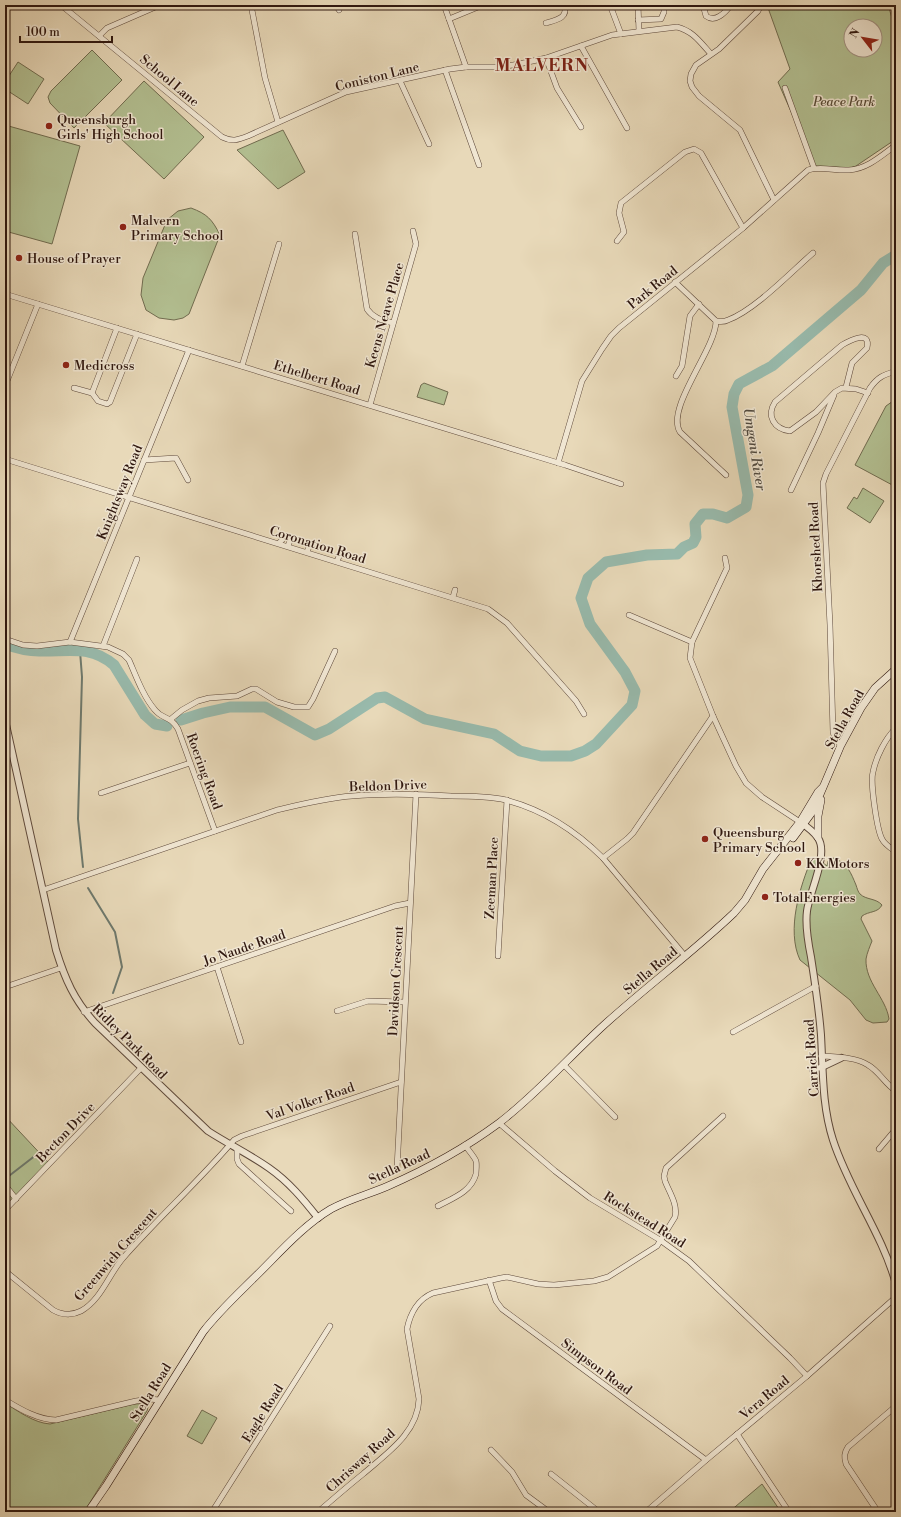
<svg xmlns="http://www.w3.org/2000/svg" width="901" height="1517" viewBox="0 0 901 1517" font-family="'Libre Bodoni',serif">
  <style>
    .green { fill: #b3c092; stroke: #716c50; fill-rule: evenodd }
    .lines { fill: none; stroke-linecap: round; stroke-linejoin: round }
    .stream { stroke: #6e796d; stroke-width: 2 }
    .river { stroke: #98baac; stroke-width: 11 }
    .minor-casing { stroke: #5d483a; stroke-width: 6 }
    .tertiary-casing { stroke: #5d483a; stroke-width: 8 }
    .secondary-casing { stroke: #2f170f; stroke-width: 8 }
    .minor { stroke: #f0e6d2; stroke-width: 5 }
    .tertiary { stroke: #f0e6d2; stroke-width: 6 }
    .secondary { stroke: #f0e6d2; stroke-width: 7 }
    .poi-dot { fill: #8f2418; stroke: #f0e6d2; stroke-width: 1.5 }
    .labels { text-anchor: middle; stroke-width: 3; stroke-linejoin: round; paint-order: stroke }
    .street-label { font-size: 13px; fill: #2f170f; stroke: #f0e6d2 }
    .park-label { font-size: 13px; font-style: italic; fill: #574a36; stroke: #f0e6d2 }
    .poi-label { font-size: 13px; fill: #2f170f; stroke: #f0e6d2; text-anchor: start }
    .water-label { font-size: 14px; font-style: italic; fill: #4e483e; stroke: #f0e6d2 }
    .district-label { font-size: 17px; font-weight: bold; letter-spacing: 1px; fill: #7a1f14; stroke: #f0e6d2 }
  </style>
  <rect width="100%" height="100%" fill="#e8d9b9"/>
  <filter id="stains"><feTurbulence type="fractalNoise" baseFrequency=".005" numOctaves="4"/><feColorMatrix values="0 0 0 0 .2 0 0 0 0 .09 0 0 0 0 .02 0 0 0 .5 -.17"/></filter>
  <radialGradient id="worn" r=".72"><stop offset=".6" stop-color="#630" stop-opacity="0"/><stop offset="1" stop-color="#630" stop-opacity=".3"/></radialGradient>
  <g class="green">
    <path d="M767 5H888L896 31V139L856 166 850 168 815 166 778 82 790 69ZM851 26H875V50H851Z"/>
    <path d="M92 50 122 80 74 128 50 103 48 97 51 91Z"/>
    <path d="M18 62 44 79 28 104 5 89V82Z"/>
    <path d="M144 81 204 137 164 179 104 123Z"/>
    <path d="M5 125 80 146 52 244 5 231Z"/>
    <path d="M283 130 305 172 278 189 237 150Z"/>
    <path d="M191 208C207 214 212 219 220 235L189 314 183 318 174 320 159 318 146 310 141 295 143 278 167 220 178 211Z"/>
    <path d="M424 383 448 392 444 405 417 397 421 385Z"/>
    <path d="M896 399V487L855 465 886 406Z"/>
    <path d="M863 488 884 501 870 523 847 508 854 497 857 499Z"/>
    <path d="M812 858 818 859 827 866 828 861 833 858C847 862 851 873 856 885 857 888 858 892 860 894 866 900 876 898 882 905 878 913 869 911 862 916L861 919 872 941C870 946 867 953 866 959 865 982 886 998 889 1019L887 1022 873 1023 866 1020 850 1000 800 960C786 930 800 886 812 858Z"/>
    <path d="M5 1116 48 1162 5 1207Z"/>
    <path d="M5 1403C18 1411 34 1423 50 1424L134 1404C140 1404 145 1402 148 1407L147 1411 84 1512H5Z"/>
    <path d="M202 1410 217 1418 202 1444 187 1436Z"/>
    <path d="M762 1484 781 1512H729Z"/>
  </g>
  <g class="lines">
    <g class="stream">
      <path d="M80 651 82 677 78 819 83 867"/>
      <path d="M88 888 115 932 122 967 113 993"/>
      <path d="M5 1179 36 1155"/>
    </g>
    <g class="river">
      <path d="M5 644C16 648 27 651 39 651 67 652 90 644 114 665L145 715 155 724 167 726"/>
      <path d="M181 720 203 713 230 707H265L315 735 329 729 377 698 385 697 425 719 494 734 520 751 541 756H571L585 751 596 744 632 705 635 691 625 672 590 624 581 598 588 578 606 562 647 555 677 554 684 547 693 543 696 537 695 524 703 514H713L727 518 746 507 748 495 732 407 734 394 739 384 772 366 861 290 883 263 896 255"/>
    </g>
    <defs>
      <g id="minor">
        <path d="M61 5 222 137C232 142 238 140 248 136L346 92 450 69 466 67H500L519 64 546 58 612 35 677 27C693 31 700 42 711 54"/>
        <path d="M251 5 265 78 278 122"/>
        <path d="M336 5 339 10"/>
        <path d="M444 5 466 67"/>
        <path d="M610 5 621 34"/>
        <path d="M638 5 639 31"/>
        <path d="M703 5 706 16C715 23 725 13 731 5"/>
        <path d="M761 5 758 11 719 49 696 65 691 74 690 81 692 87 699 96 740 130 774 200"/>
        <path d="M449 19 483 5"/>
        <path d="M638 20 661 19 664 12V5"/>
        <path d="M546 23C556 20 569 18 564 5"/>
        <path d="M99 36 107 28 160 5"/>
        <path d="M581 46 627 128"/>
        <path d="M546 58 557 88 581 127"/>
        <path d="M445 70 479 165"/>
        <path d="M400 81 429 144"/>
        <path d="M785 88 814 168"/>
        <path d="M355 234 367 309C373 318 382 320 393 323"/>
        <path d="M617 241 624 232 619 213 621 203 685 152 694 149 701 153 743 228"/>
        <path d="M675 282 716 321C716 349 665 408 680 432L726 475"/>
        <path d="M5 294 565 465 621 484"/>
        <path d="M716 321C721 322 724 322 728 320 755 310 791 272 813 253"/>
        <path d="M242 366 279 244"/>
        <path d="M676 376 682 366 690 316 699 304"/>
        <path d="M5 386 38 304"/>
        <path d="M846 387 852 363 867 348C871 329 849 341 842 345L775 402C766 416 774 429 790 431L816 412 835 392 842 388 856 389 868 393"/>
        <path d="M74 388 92 393 117 328"/>
        <path d="M92 393 98 401 107 404 110 402 137 334"/>
        <path d="M370 405 416 244 413 231"/>
        <path d="M5 459 488 609 507 623 576 701 584 714"/>
        <path d="M144 460 176 458 188 480"/>
        <path d="M558 463 582 381 602 349 611 336 619 328 743 228 808 170C821 166 835 171 849 170 867 169 881 156 896 145"/>
        <path d="M791 490 818 433 834 395"/>
        <path d="M279 543 285 537"/>
        <path d="M288 546 291 538"/>
        <path d="M307 552 310 544"/>
        <path d="M725 558 727 568 692 642 690 658 713 716 736 766 746 783 762 797 800 822"/>
        <path d="M337 561 341 552"/>
        <path d="M453 597 455 590"/>
        <path d="M629 615 692 642"/>
        <path d="M5 639 23 645 37 646 70 642 108 647 123 654 129 660C136 676 143 696 155 710 163 720 170 715 178 729L215 831"/>
        <path d="M70 642 189 350"/>
        <path d="M103 646 137 559"/>
        <path d="M171 719 182 710 198 701 209 698 237 696 252 689H256L277 702 294 707H308L313 699 335 651"/>
        <path d="M896 728C885 739 876 757 873 772 870 782 877 830 882 839 885 845 891 848 896 852"/>
        <path d="M841 745 835 739 833 732 830 625 823 483 826 474 870 388C878 377 883 375 896 371"/>
        <path d="M101 793 190 763"/>
        <path d="M603 858 627 839 633 833 713 716"/>
        <path d="M43 890 277 810C302 804 326 798 352 796 385 793 418 794 451 796 469 796 488 796 506 800 544 810 576 831 603 858L685 956"/>
        <path d="M498 956 507 800"/>
        <path d="M217 967 241 1042"/>
        <path d="M5 987 61 968"/>
        <path d="M337 1011 368 1001 404 1002"/>
        <path d="M84 1012 395 906 410 903"/>
        <path d="M733 1032 816 986"/>
        <path d="M821 1056C836 1057 856 1057 868 1065 879 1071 885 1084 896 1091"/>
        <path d="M563 1064 615 1117"/>
        <path d="M812 1070 822 1067"/>
        <path d="M499 1123 555 1171 590 1198 660 1240 689 1261 790 1358 807 1376"/>
        <path d="M237 1149V1159L239 1164 291 1211"/>
        <path d="M879 1149 896 1129"/>
        <path d="M397 1169 416 794"/>
        <path d="M5 1185 16 1199"/>
        <path d="M438 1206C453 1198 471 1192 476 1174 476 1170 477 1165 476 1161 474 1156 468 1150 465 1145"/>
        <path d="M5 1210 141 1068"/>
        <path d="M5 1271 53 1310C62 1315 71 1316 81 1311 101 1300 109 1274 123 1258 159 1217 199 1181 234 1140L242 1136 401 1082"/>
        <path d="M489 1280 496 1301 502 1309 706 1460"/>
        <path d="M5 1400C20 1409 38 1420 56 1420L136 1401 150 1399 159 1400"/>
        <path d="M737 1434 789 1512"/>
        <path d="M491 1450 512 1472 526 1495 549 1512"/>
        <path d="M551 1474 599 1512"/>
        <path d="M212 1512 330 1326"/>
        <path d="M318 1512C333 1499 348 1486 363 1474 386 1454 418 1433 419 1399L407 1329C410 1314 418 1299 433 1293L501 1278 507 1277 538 1284 554 1285 594 1281 608 1277 657 1246 675 1217C678 1204 669 1192 665 1181L664 1176 666 1168 723 1116"/>
        <path d="M646 1512 706 1460 807 1376 896 1297"/>
        <path d="M878 1512 846 1464C844 1457 844 1453 848 1447L896 1406"/>
      </g>
      <g id="tertiary">
        <path d="M5 720 56 950C65 979 74 1000 95 1023L208 1131C228 1144 249 1154 269 1168 289 1182 303 1199 318 1218"/>
        <path d="M800 822C806 826 814 832 818 838 829 854 809 893 807 911 805 926 808 942 811 957 815 983 819 1008 821 1035 823 1070 822 1106 833 1140 849 1190 882 1233 896 1284"/>
        <path d="M822 1067 841 1058"/>
      </g>
      <g id="secondary">
        <path d="M818 837V816L821 800"/>
        <path d="M793 838 813 811 841 745 861 708 875 688 896 669"/>
        <path d="M88 1512 106 1486 203 1332C219 1311 240 1292 259 1273 281 1251 304 1225 331 1209 349 1199 370 1194 388 1186 427 1169 465 1148 499 1123 537 1094 569 1057 604 1025 647 986 693 952 734 913L745 900 763 869 800 822 818 792 822 788"/>
      </g>
    </defs>
    <use href="#minor" class="minor-casing"/>
    <use href="#tertiary" class="tertiary-casing"/>
    <use href="#secondary" class="secondary-casing"/>
    <use href="#minor" class="minor"/>
    <use href="#tertiary" class="tertiary"/>
    <use href="#secondary" class="secondary"/>
  </g>
  <g class="poi-dot">
    <circle cx="49" cy="126" r="4"/>
    <circle cx="123" cy="227" r="4"/>
    <circle cx="19" cy="258" r="4"/>
    <circle cx="66" cy="365" r="4"/>
    <circle cx="705" cy="839" r="4"/>
    <circle cx="798" cy="863" r="4"/>
    <circle cx="765" cy="897" r="4"/>
  </g>
  <g class="labels">
    <g class="street-label">
      <text transform="translate(377 76) rotate(-14)" y="5">Coniston Lane</text>
      <text transform="translate(170 80) rotate(40)" y="5">School Lane</text>
      <text transform="translate(652 287) rotate(-39)" y="5">Park Road</text>
      <text transform="translate(384 315) rotate(-74)" y="5">Keens Neave Place</text>
      <text transform="translate(317 377) rotate(17)" y="5">Ethelbert Road</text>
      <text transform="translate(119 492) rotate(-68)" y="5">Knightsway Road</text>
      <text transform="translate(318 544) rotate(17)" y="5">Coronation Road</text>
      <text transform="translate(815 547) rotate(-93)" y="5">Khorshed Road</text>
      <text transform="translate(844 719) rotate(-61)" y="5">Stella Road</text>
      <text transform="translate(205 771) rotate(70)" y="5">Roering Road</text>
      <text transform="translate(388 785) rotate(-2)" y="5">Beldon Drive</text>
      <text transform="translate(491 878) rotate(-87)" y="5">Zeeman Place</text>
      <text transform="translate(244 947) rotate(-19)" y="5">Jo Naude Road</text>
      <text transform="translate(650 970) rotate(-40)" y="5">Stella Road</text>
      <text transform="translate(395 981) rotate(-87)" y="5">Davidson Crescent</text>
      <text transform="translate(130 1041) rotate(45)" y="5">Ridley Park Road</text>
      <text transform="translate(811 1058) rotate(-94)" y="5">Carrick Road</text>
      <text transform="translate(310 1101) rotate(-19)" y="5">Val Volker Road</text>
      <text transform="translate(65 1132) rotate(-46)" y="5">Becton Drive</text>
      <text transform="translate(399 1166) rotate(-25)" y="5">Stella Road</text>
      <text transform="translate(645 1219) rotate(32)" y="5">Rockstead Road</text>
      <text transform="translate(115 1254) rotate(-49)" y="5">Greenwich Crescent</text>
      <text transform="translate(597 1366) rotate(37)" y="5">Simpson Road</text>
      <text transform="translate(150 1392) rotate(-58)" y="5">Stella Road</text>
      <text transform="translate(764 1397) rotate(-40)" y="5">Vera Road</text>
      <text transform="translate(262 1413) rotate(-58)" y="5">Eagle Road</text>
      <text transform="translate(360 1460) rotate(-42)" y="5">Chrisway Road</text>
    </g>
    <g class="park-label">
      <text x="844" y="106">Peace Park</text>
    </g>
    <g class="poi-label">
      <text x="57" y="124">Queensburgh<tspan x="57" dy="15">Girls' High School</tspan></text>
      <text x="131" y="225">Malvern<tspan x="131" dy="15">Primary School</tspan></text>
      <text x="27" y="263">House of Prayer</text>
      <text x="74" y="370">Medicross</text>
      <text x="713" y="837">Queensburg<tspan x="713" dy="15">Primary School</tspan></text>
      <text x="806" y="868">KK Motors</text>
      <text x="773" y="902">TotalEnergies</text>
    </g>
    <g class="water-label">
      <text transform="translate(755 449) rotate(81)" y="5">Umgeni River</text>
    </g>
    <g class="district-label">
      <text x="542" y="71">MALVERN</text>
    </g>
  </g>
  <rect width="901" height="1517" fill="none" stroke="#e8d9b9" stroke-width="20"/>
  <rect x="6" y="6" width="889" height="1505" fill="none" stroke="#2f170f" stroke-width="2"/>
  <rect x="10" y="10" width="881" height="1497" fill="none" stroke="#2f170f"/>
  <g transform="translate(863 38) rotate(301)"><circle r="19" fill="#f0e6d2" stroke="#a39384"/>
  <path d="M0-3L7 15L0 10L-7 15Z" fill="#8f2418"/>
  <text y="-6" font-size="11" font-weight="bold" text-anchor="middle" fill="#2f170f">N</text>
  </g>
  <path d="M20 36v6h92v-6" fill="none" stroke="#2f170f" stroke-width="2"/>
  <text x="26" y="36" font-size="12" fill="#2f170f" stroke="#f0e6d2" stroke-width="3" paint-order="stroke">100 m</text>
  <rect width="100%" height="100%" filter="url(#stains)"/>
  <rect width="100%" height="100%" fill="url(#worn)"/>
</svg>
